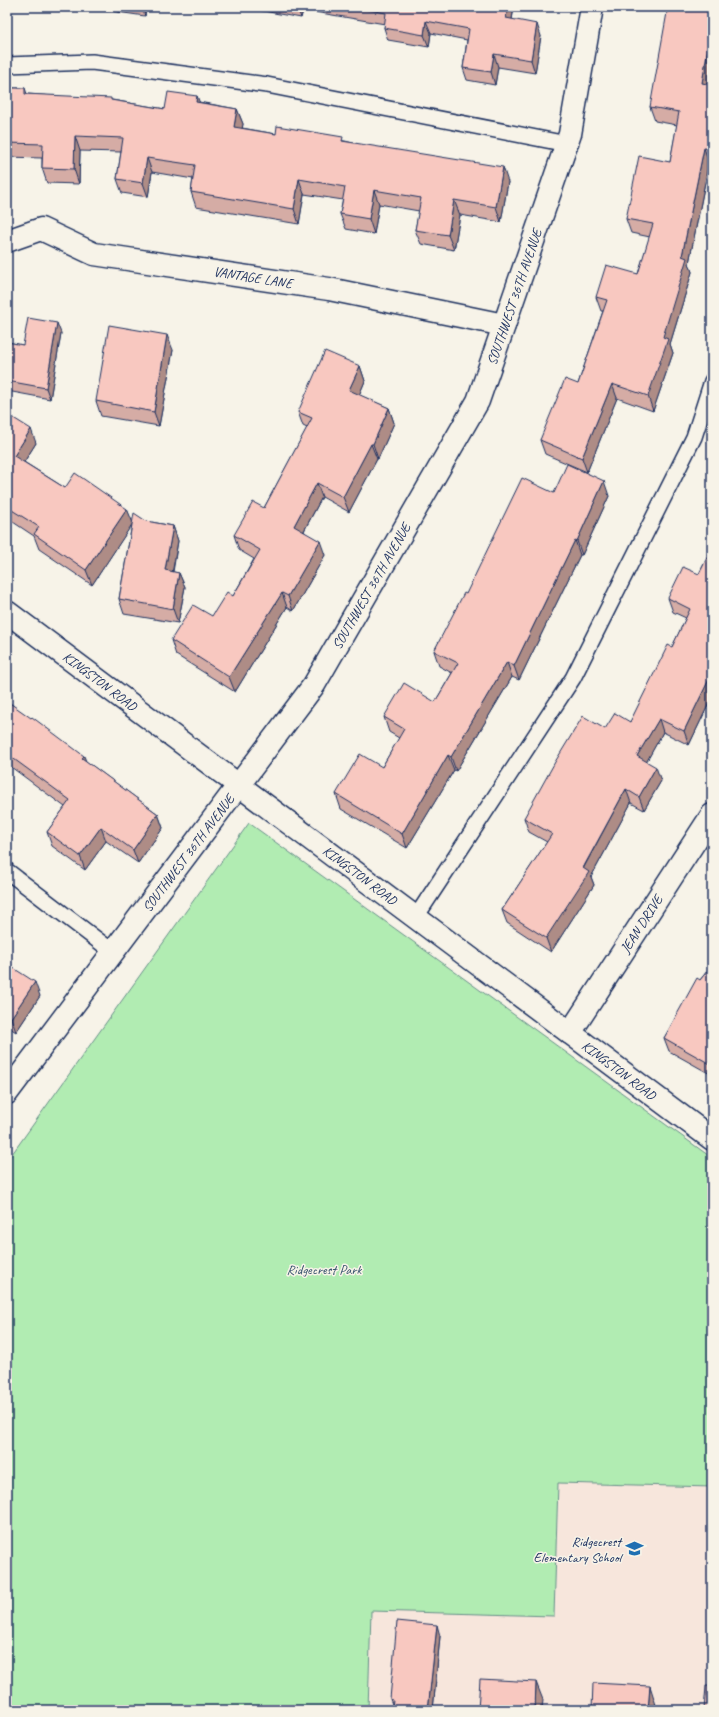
<svg xmlns="http://www.w3.org/2000/svg" width="719" height="1717" viewBox="0 0 719 1717" font-family="Caveat,sans-serif">
  <style>
    .built { fill: #f7e6dc }
    .green { fill: #b1ecb2; stroke: #668e88 }
    .lines { fill: none; stroke-linecap: round; stroke-linejoin: round }
    .lane-casing { stroke: #1b2f5e; stroke-width: 18 }
    .street-casing { stroke: #1b2f5e; stroke-width: 25 }
    .secondary-casing { stroke: #1b2f5e; stroke-width: 25 }
    .lane { stroke: #f7f3e8; stroke-width: 15 }
    .street { stroke: #f7f3e8; stroke-width: 22 }
    .secondary { stroke: #f7f3e8; stroke-width: 22 }
    .wall { fill: #d5aca5; stroke: #1b2f5e }
    .shaded-wall { fill: #ae8c86; stroke: #1b2f5e }
    .building { fill: #f8c8c0; stroke: #1b2f5e }
    .labels { text-anchor: middle; stroke-width: 3; stroke-linejoin: round; paint-order: stroke }
    .street-label { font-size: 14px; fill: #1b2f5e; stroke: #f7f3e8 }
    .park-label { font-size: 14px; fill: #39556f; stroke: #f7f3e8 }
    .poi-label { font-size: 14px; fill: #1b2f5e; stroke: #f7f3e8; text-anchor: end }
  </style>
  <rect width="100%" height="100%" fill="#f7f3e8"/>
  <filter id="ink" filterUnits="userSpaceOnUse"><feTurbulence type="fractalNoise" baseFrequency=".025" numOctaves="2"/><feDisplacementMap in="SourceGraphic" scale="8" xChannelSelector="R" yChannelSelector="G"/><feConvolveMatrix kernelMatrix="1 2 1 2 8 2 1 2 1" color-interpolation-filters="sRGB"/></filter>
  <g filter="url(#ink)">
    <path class="built" d="M558 1483 712 1487V1710H368L371 1611 554 1616Z"/>
    <path class="green" d="M249 823 712 1158V1487L558 1483 554 1616 371 1611 368 1710H7V1161Z"/>
    <g class="lines">
      <defs>
        <g id="lane">
          <path d="M7 65 92 62 267 85 567 144"/>
          <path d="M7 871 113 952"/>
          <path d="M416 917 573 678 694 437 712 381"/>
        </g>
        <g id="street">
          <path d="M7 241 41 229 94 254 329 289 504 325"/>
          <path d="M570 1033 712 815"/>
          <path d="M7 1093 314 685 478 401 570 134 592 7"/>
        </g>
        <path id="secondary" d="M7 612 712 1139"/>
      </defs>
      <use href="#lane" class="lane-casing"/>
      <use href="#street" class="street-casing"/>
      <use href="#secondary" class="secondary-casing"/>
      <use href="#lane" class="lane"/>
      <use href="#street" class="street"/>
      <use href="#secondary" class="secondary"/>
    </g>
    <g class="wall">
      <path d="M82 7H146L145 16Z"/>
      <path d="M242 7H514L512 20 541 36 535 73 498 67 495 85 467 80 463 68 467 40 431 33 429 47 388 40 384 28 385 24 303 10 301 18Z"/>
      <path d="M712 7V66L709 84 712 85V162H709L689 263 692 272 670 344 673 353 653 411 617 398 587 472 545 454 540 440 578 384 603 311H601L596 297 638 274 650 237 631 233 626 219 670 162 677 125 655 121 650 107Z"/>
      <path d="M7 88H25L27 94 112 100 165 109 197 96 199 102 237 109 243 124 242 128 276 134 345 141 508 182 501 222 460 215 454 250 421 244 415 230 419 211 379 204 374 234 346 229 340 214 343 200 304 194 299 224 196 207 191 192 193 179 152 172 148 197 122 193 117 179 121 152 80 151 79 184 47 183 42 168V158L7 157Z"/>
      <path d="M61 333 50 399 7 391V342L23 345Z"/>
      <path d="M173 350 159 426 101 416 96 401Z"/>
      <path d="M360 366 365 381 359 395 389 408 394 423 378 459H377L349 512 322 497 304 531 325 555 293 611 287 607 235 692 176 655 171 640 212 616 233 596 254 559 239 550 234 535 264 508 307 428 303 426 298 412Z"/>
      <path d="M7 414 36 443 24 462 65 488 127 509 132 523 146 521 173 526 178 541 173 572 179 573 185 587 178 623 124 614 119 599 132 524 92 585 39 549 34 536 7 518Z"/>
      <path d="M554 493 609 496 582 555H580L519 680 512 677 456 771 454 770 407 848 341 809 336 794 382 767 399 738 389 732 384 717 435 702 452 673 439 666 434 651 466 594Z"/>
      <path d="M712 548V697L689 745 663 732 646 762 661 781 644 810 631 803 591 877 594 885 551 952 507 923 502 910 547 842 529 832 524 818 605 729 630 722 672 647 686 618 673 612 668 598 699 574Z"/>
      <path d="M7 701 87 762 158 814 163 828 138 863 106 841 85 870 52 846 47 832 65 807 7 764Z"/>
      <path d="M7 964 40 996 16 1032 7 1026Z"/>
      <path d="M712 965V1075L669 1051 664 1038 700 980Z"/>
      <path d="M440 1636 433 1710H392L393 1707 390 1699Z"/>
    </g>
    <g class="shaded-wall">
      <path d="M142 7H146L145 16Z"/>
      <path d="M297 7H302L303 10 301 18Z"/>
      <path d="M508 7H514L510 31 506 18Z"/>
      <path d="M426 21 431 33 429 47 424 35Z"/>
      <path d="M537 24 541 36 535 73 531 60Z"/>
      <path d="M712 24V66L707 97 702 83Z"/>
      <path d="M494 54 498 67 495 85 491 72Z"/>
      <path d="M197 96 203 111 196 102Z"/>
      <path d="M237 109 243 124 240 141 234 127Z"/>
      <path d="M75 136 80 151 79 184 74 169Z"/>
      <path d="M704 148 709 162 689 263 692 272 670 344 673 353 653 411 648 396 682 256Z"/>
      <path d="M147 158 152 172 148 197 143 183Z"/>
      <path d="M503 167 508 182 501 222 496 207Z"/>
      <path d="M299 179 304 194 299 224 294 209Z"/>
      <path d="M374 190 379 204 374 234 369 219Z"/>
      <path d="M454 200 460 215 454 250 448 235Z"/>
      <path d="M57 323 61 333 50 399 46 388Z"/>
      <path d="M167 335 173 350 159 426 154 412Z"/>
      <path d="M360 366 365 381 355 405 349 390Z"/>
      <path d="M612 384 617 398 587 472 582 458Z"/>
      <path d="M389 408 394 423 378 459 373 444Z"/>
      <path d="M31 429 36 443 19 470 14 456Z"/>
      <path d="M371 444 377 459 349 512 343 497Z"/>
      <path d="M604 481 609 496 582 555 577 541Z"/>
      <path d="M317 483 322 497 299 540 294 526Z"/>
      <path d="M127 509 133 523 92 585 86 570Z"/>
      <path d="M173 526 178 541 170 585 165 570Z"/>
      <path d="M575 540 580 555 519 680 514 666Z"/>
      <path d="M320 541 325 555 293 611 288 596Z"/>
      <path d="M179 573 185 587 178 623 173 609Z"/>
      <path d="M282 593 287 607 235 692 229 677Z"/>
      <path d="M507 662 512 677 456 771 451 757Z"/>
      <path d="M712 673V697L689 745 684 731Z"/>
      <path d="M659 719 663 732 642 770 637 756Z"/>
      <path d="M448 755 454 770 407 848 402 834Z"/>
      <path d="M84 756 89 769 82 758Z"/>
      <path d="M656 767 661 781 644 810 639 797Z"/>
      <path d="M626 789 631 803 591 877 594 885 551 952 546 938Z"/>
      <path d="M158 814 163 828 138 863 133 850Z"/>
      <path d="M101 827 106 841 85 870 80 856Z"/>
      <path d="M35 982 40 996 16 1032 11 1018Z"/>
      <path d="M437 1625 440 1636 433 1710H428Z"/>
      <path d="M536 1682 543 1700 542 1710H535Z"/>
      <path d="M650 1686 656 1705V1710H648Z"/>
    </g>
    <g class="building">
      <path d="M353 7H508L506 18 537 24 531 60 494 54 491 72 463 68 469 29 426 21 424 35 384 28 386 13Z"/>
      <path d="M668 7H712V24L702 83 712 85V149L704 148 682 256 687 258 663 337 668 339 648 396 612 384 582 458 540 440 565 379 578 384 607 300 596 297 606 265 638 274 653 224 626 219 639 156 670 162 679 112 650 107Z"/>
      <path d="M7 88H25V94L111 98V100L165 109 168 92 197 96 196 102 237 109 234 127 276 134 277 126 343 137 342 141 503 167 496 207 454 200 448 235 415 230 421 198 374 190 369 219 340 214 345 187 299 179 294 209 191 192 195 165 147 158 143 183 117 179 123 138 75 136 74 169 42 168 43 144 7 143Z"/>
      <path d="M28 318 57 323 46 388 7 381V342L23 345Z"/>
      <path d="M109 325 167 335 154 412 96 401Z"/>
      <path d="M325 351 360 366 349 390 389 408 373 444H371L343 497 317 483 294 526 320 541 288 596 282 593 229 677 171 640 193 605 212 616 227 592 233 596 260 550 234 535 253 502 264 508 312 418 298 412Z"/>
      <path d="M7 414 31 429 14 456 65 488 75 473 127 509 86 570 34 534 39 527 7 507Z"/>
      <path d="M567 464 604 481 577 541 575 540 514 666 507 662 451 757 448 755 402 834 336 794 360 754 382 767 404 729 384 717 404 683 435 702 458 663 434 651 464 593 466 594 522 478 554 493Z"/>
      <path d="M134 513 146 521 173 526 165 570 179 573 173 609 119 599Z"/>
      <path d="M712 548V665L711 666 712 667V673L684 731 659 719 637 756 656 767 639 797 626 789 583 868 589 872 546 938 502 910 552 834 524 818 555 762 583 716 605 729 615 713 630 722 668 645 672 647 690 609 668 598 683 567 699 574Z"/>
      <path d="M7 701 31 718 32 717 84 756 82 758 158 814 133 850 101 827 80 856 47 832 70 800 7 754Z"/>
      <path d="M7 964 35 982 11 1018 7 1016Z"/>
      <path d="M712 965V1065L664 1038 697 978 700 980Z"/>
      <path d="M397 1621 437 1625 428 1710H392L393 1700 390 1699Z"/>
      <path d="M480 1679 536 1682 535 1710H478Z"/>
      <path d="M593 1683 650 1686 648 1710H592Z"/>
      <path d="M706 1686H712V1710H704Z"/>
    </g>
  </g>
  <defs>
    <symbol id="school-bare" viewBox="-9 -9 18 18"><path d="M0-5L7-2L0 1L-7-2ZM-4 1L0 2.5L4 1V4Q0 6-4 4Z" fill="#1f6fb2" stroke="#f7f3e8" stroke-width="2.5" paint-order="stroke"/></symbol>
  </defs>
  <g fill-rule="evenodd">
    <use href="#school-bare" x="622" y="1536" width="25" height="25"/>
  </g>
  <g class="labels">
    <g class="street-label">
      <text transform="translate(253 277) rotate(9)" y="5">VANTAGE LANE</text>
      <text transform="translate(514 297) rotate(-71)" y="5">SOUTHWEST 36TH AVENUE</text>
      <text transform="translate(371 586) rotate(-60)" y="5">SOUTHWEST 36TH AVENUE</text>
      <text transform="translate(100 681) rotate(37)" y="5">KINGSTON ROAD</text>
      <text transform="translate(188 853) rotate(-53)" y="5">SOUTHWEST 36TH AVENUE</text>
      <text transform="translate(360 875) rotate(37)" y="5">KINGSTON ROAD</text>
      <text transform="translate(641 924) rotate(-57)" y="5">JEAN DRIVE</text>
      <text transform="translate(619 1070) rotate(37)" y="5">KINGSTON ROAD</text>
    </g>
    <g class="park-label">
      <text x="324" y="1274">Ridgecrest Park</text>
    </g>
    <g class="poi-label">
      <text x="621" y="1546">Ridgecrest<tspan x="621" dy="16">Elementary School</tspan></text>
    </g>
  </g>
  <rect width="719" height="1717" fill="none" stroke="#f7f3e8" stroke-width="24"/>
  <rect x="12" y="12" width="695" height="1693" fill="none" stroke="#1b2f5e" stroke-width="1.5" filter="url(#ink)"/>
</svg>
